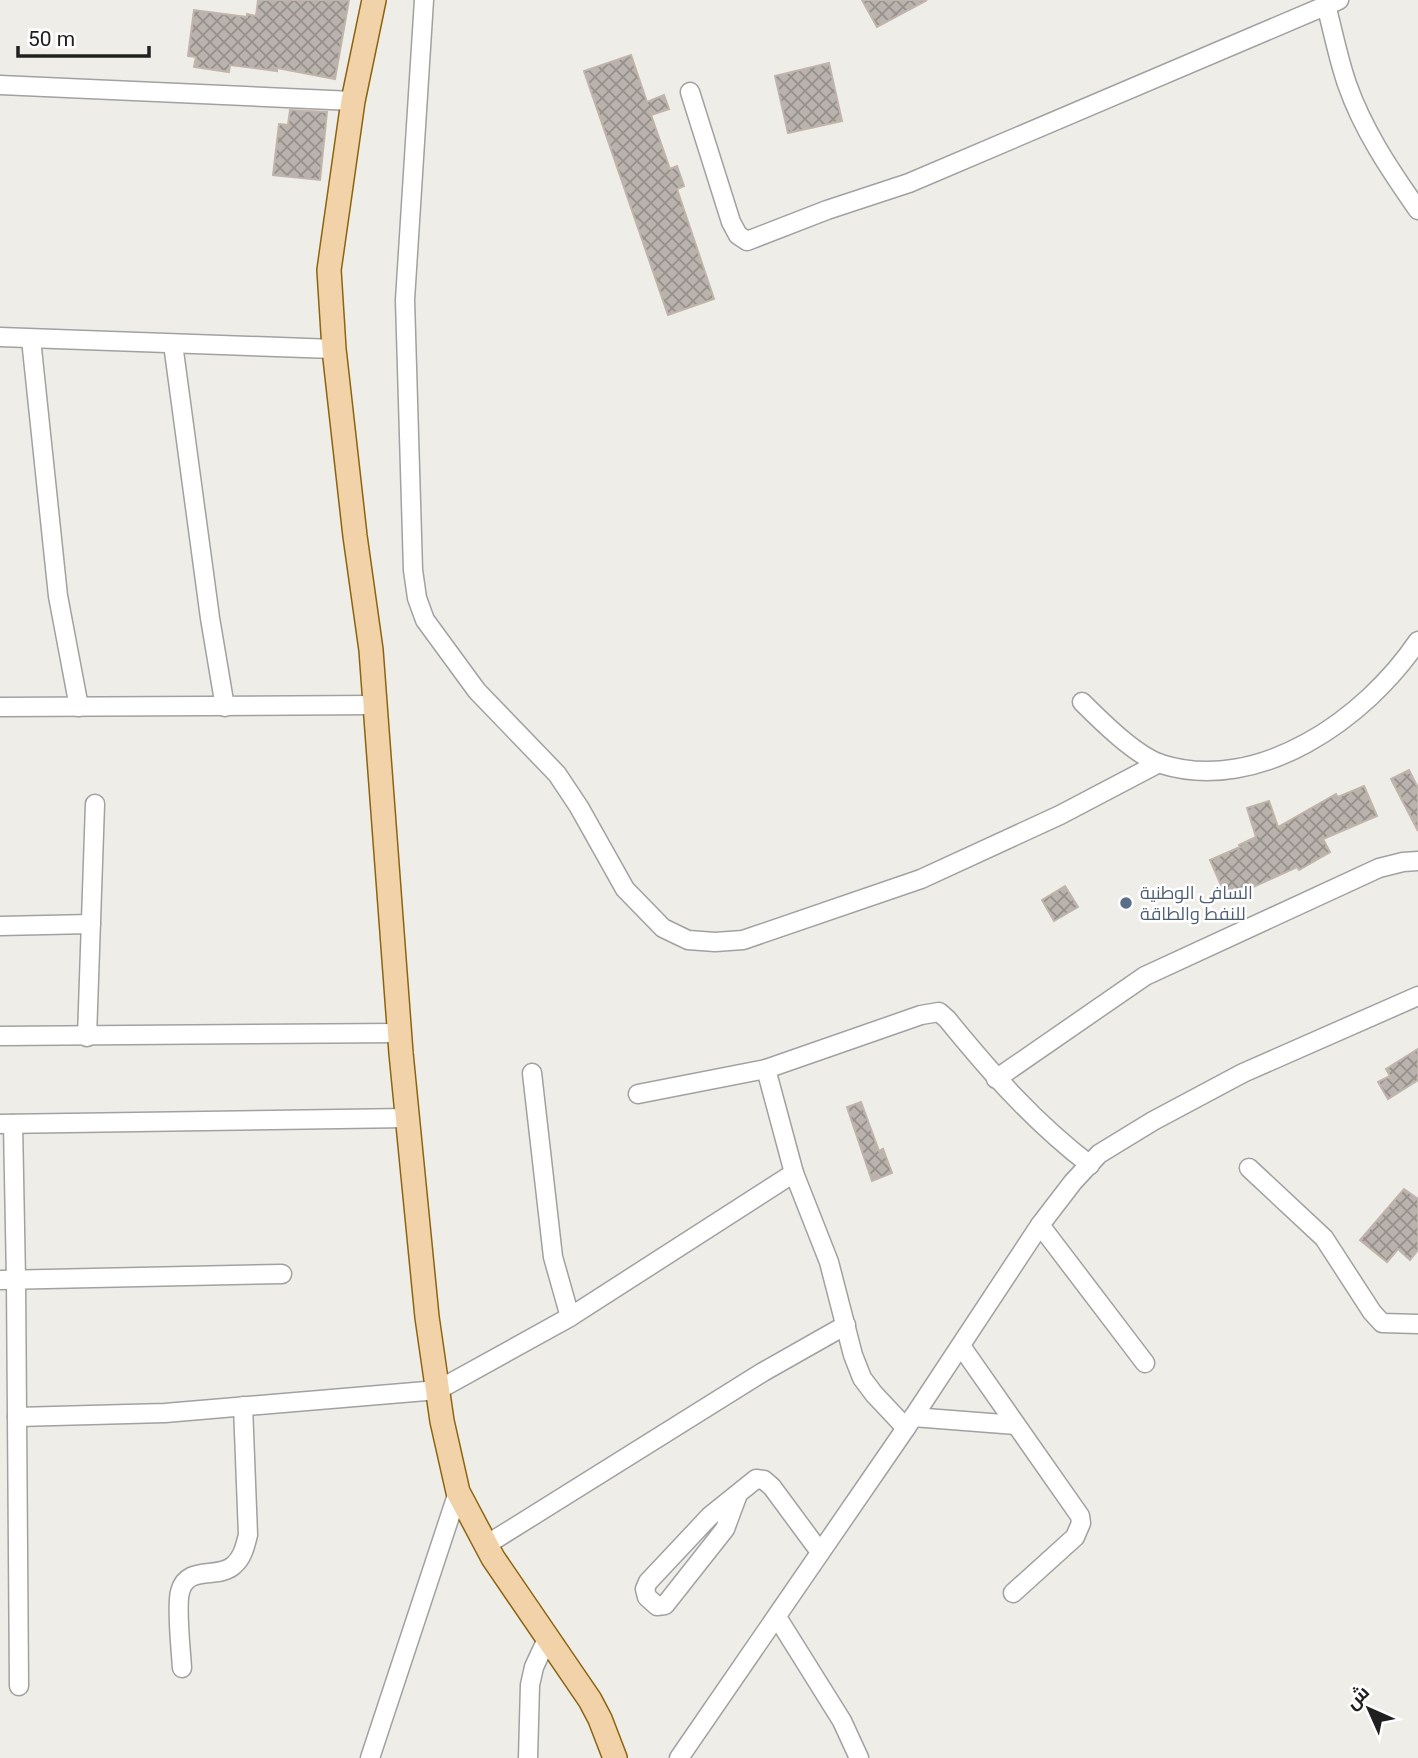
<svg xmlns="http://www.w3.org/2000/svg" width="1418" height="1758" viewBox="0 0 1418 1758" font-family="Roboto,Cairo,sans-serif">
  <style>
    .building { fill: url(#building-cross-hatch); stroke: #c0b4ab; stroke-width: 2 }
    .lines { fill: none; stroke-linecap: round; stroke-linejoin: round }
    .minor-casing { stroke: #a1a1a1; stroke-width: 21 }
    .major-casing { stroke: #8c6410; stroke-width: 26 }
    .minor { stroke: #fff; stroke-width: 18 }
    .major { stroke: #f2d3a9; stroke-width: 23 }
    .service-dot { fill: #5c6f8a; stroke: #fff; stroke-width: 2.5 }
    .labels { text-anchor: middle; stroke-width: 5; stroke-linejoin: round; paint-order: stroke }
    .service-label { font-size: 18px; fill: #4e5e75; stroke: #fff; text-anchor: start }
  </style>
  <defs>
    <pattern id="building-cross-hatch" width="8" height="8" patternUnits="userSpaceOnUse" patternTransform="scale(1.75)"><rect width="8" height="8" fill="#b9b2ad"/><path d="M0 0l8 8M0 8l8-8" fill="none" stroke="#96908c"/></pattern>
  </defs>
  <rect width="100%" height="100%" fill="#efede7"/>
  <g class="building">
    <path d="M258 0H349L335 79 277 68V71L230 65 229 72 194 67 196 57 188 56 194 10 247 17V14L256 16Z"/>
    <path d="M862 0H927L877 27Z"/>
    <path d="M631 55 647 102 664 95 669 109 651 115 670 169 677 166 684 186 677 189 714 299 668 315 584 71Z"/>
    <path d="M829 63 842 121 788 133 775 76Z"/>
    <path d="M290 110 327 112 320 180 273 175 279 124 288 125Z"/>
    <path d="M1409 770 1418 788V831L1391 779Z"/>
    <path d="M1364 786 1377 816 1323 839 1330 852 1299 870 1297 867 1227 899 1210 860 1240 847 1239 845 1256 837 1247 808 1269 801 1278 827 1336 794 1338 797Z"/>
    <path d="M1065 886 1078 907 1054 921 1042 900Z"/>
    <path d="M1418 1049V1080L1388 1099 1378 1082 1390 1076 1386 1069Z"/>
    <path d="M861 1102 879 1151 883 1149 892 1173 872 1181 847 1107Z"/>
    <path d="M1404 1189 1418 1199V1250L1410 1260 1398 1249 1387 1262 1360 1240Z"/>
  </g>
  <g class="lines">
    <defs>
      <g id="minor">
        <path d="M424 0 405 300 413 570 417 598 425 620 477 691 557 774 579 807 625 889 663 928 688 940 715 942 743 940 921 879 1060 815 1159 763"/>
        <path d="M1326 5C1333 31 1338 58 1347 84 1363 130 1390 170 1418 210"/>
        <path d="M0 85 353 101"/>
        <path d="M690 92 731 222 738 235 747 241 827 210 909 183 1339 0"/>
        <path d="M0 337 334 349"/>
        <path d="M31 339 58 596 79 707"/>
        <path d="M173 344 210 618 225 707"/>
        <path d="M1082 702C1101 721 1135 755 1161 764 1259 795 1366 718 1418 641"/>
        <path d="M0 707 375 705"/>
        <path d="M0 926 91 924"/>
        <path d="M0 1036 400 1033"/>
        <path d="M87 1037 95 804"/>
        <path d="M766 1069 794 1173 829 1262 853 1355 862 1378 874 1394 906 1428"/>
        <path d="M532 1073 553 1257 570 1317"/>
        <path d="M996 1079 1145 976 1379 868 1403 862 1418 861"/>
        <path d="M638 1094 766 1069 921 1015 939 1012 947 1019C992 1074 1033 1121 1090 1165"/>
        <path d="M0 1124 407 1118"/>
        <path d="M13 1124 16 1280 19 1686"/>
        <path d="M1249 1168 1324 1238 1372 1312 1382 1323 1418 1324"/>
        <path d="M1040 1225 1145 1363"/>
        <path d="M0 1280 282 1274"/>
        <path d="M961 1346 1080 1516 1081 1523 1075 1537 1013 1593"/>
        <path d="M17 1417 165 1413 438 1390 570 1317 794 1173"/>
        <path d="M913 1417 1016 1425"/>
        <path d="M738 1494 725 1529 665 1605 657 1606 647 1597 645 1589 648 1582 710 1516 756 1479 764 1480 772 1487 820 1552"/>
        <path d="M486 1545 763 1372 846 1325"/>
        <path d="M777 1617 842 1721 859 1758"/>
        <path d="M182 1668C181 1651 176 1607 180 1592 187 1564 218 1580 234 1565 243 1557 245 1546 248 1535L243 1406"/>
        <path d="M370 1758 458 1492"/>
        <path d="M528 1758 530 1685 534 1667 547 1639"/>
        <path d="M679 1758 906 1428 1040 1225 1073 1182 1099 1154 1153 1121 1243 1073 1418 996"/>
      </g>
      <path id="major" d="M374 0 353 101 329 270 334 349 355 536 371 650 401 1053 427 1317 442 1421 458 1492 493 1558 590 1700 600 1719 615 1758"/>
    </defs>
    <use href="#minor" class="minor-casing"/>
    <use href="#major" class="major-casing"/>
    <use href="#minor" class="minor"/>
    <use href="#major" class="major"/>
  </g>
  <circle class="service-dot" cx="1126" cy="903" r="7"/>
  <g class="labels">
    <g class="service-label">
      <text x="1140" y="899">السافي الوطنية<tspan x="1140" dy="21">للنفط والطاقة</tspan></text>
    </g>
  </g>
  <g transform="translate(1369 1709) rotate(315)" stroke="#ffffff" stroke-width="5" paint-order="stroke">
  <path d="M0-5L12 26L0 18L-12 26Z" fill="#202020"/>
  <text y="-10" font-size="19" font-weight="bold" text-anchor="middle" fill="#202020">ش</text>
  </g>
  <path d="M18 46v10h131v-10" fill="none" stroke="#202020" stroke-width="3.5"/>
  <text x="28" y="46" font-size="21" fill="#202020" stroke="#ffffff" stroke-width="5" paint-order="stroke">50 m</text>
</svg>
